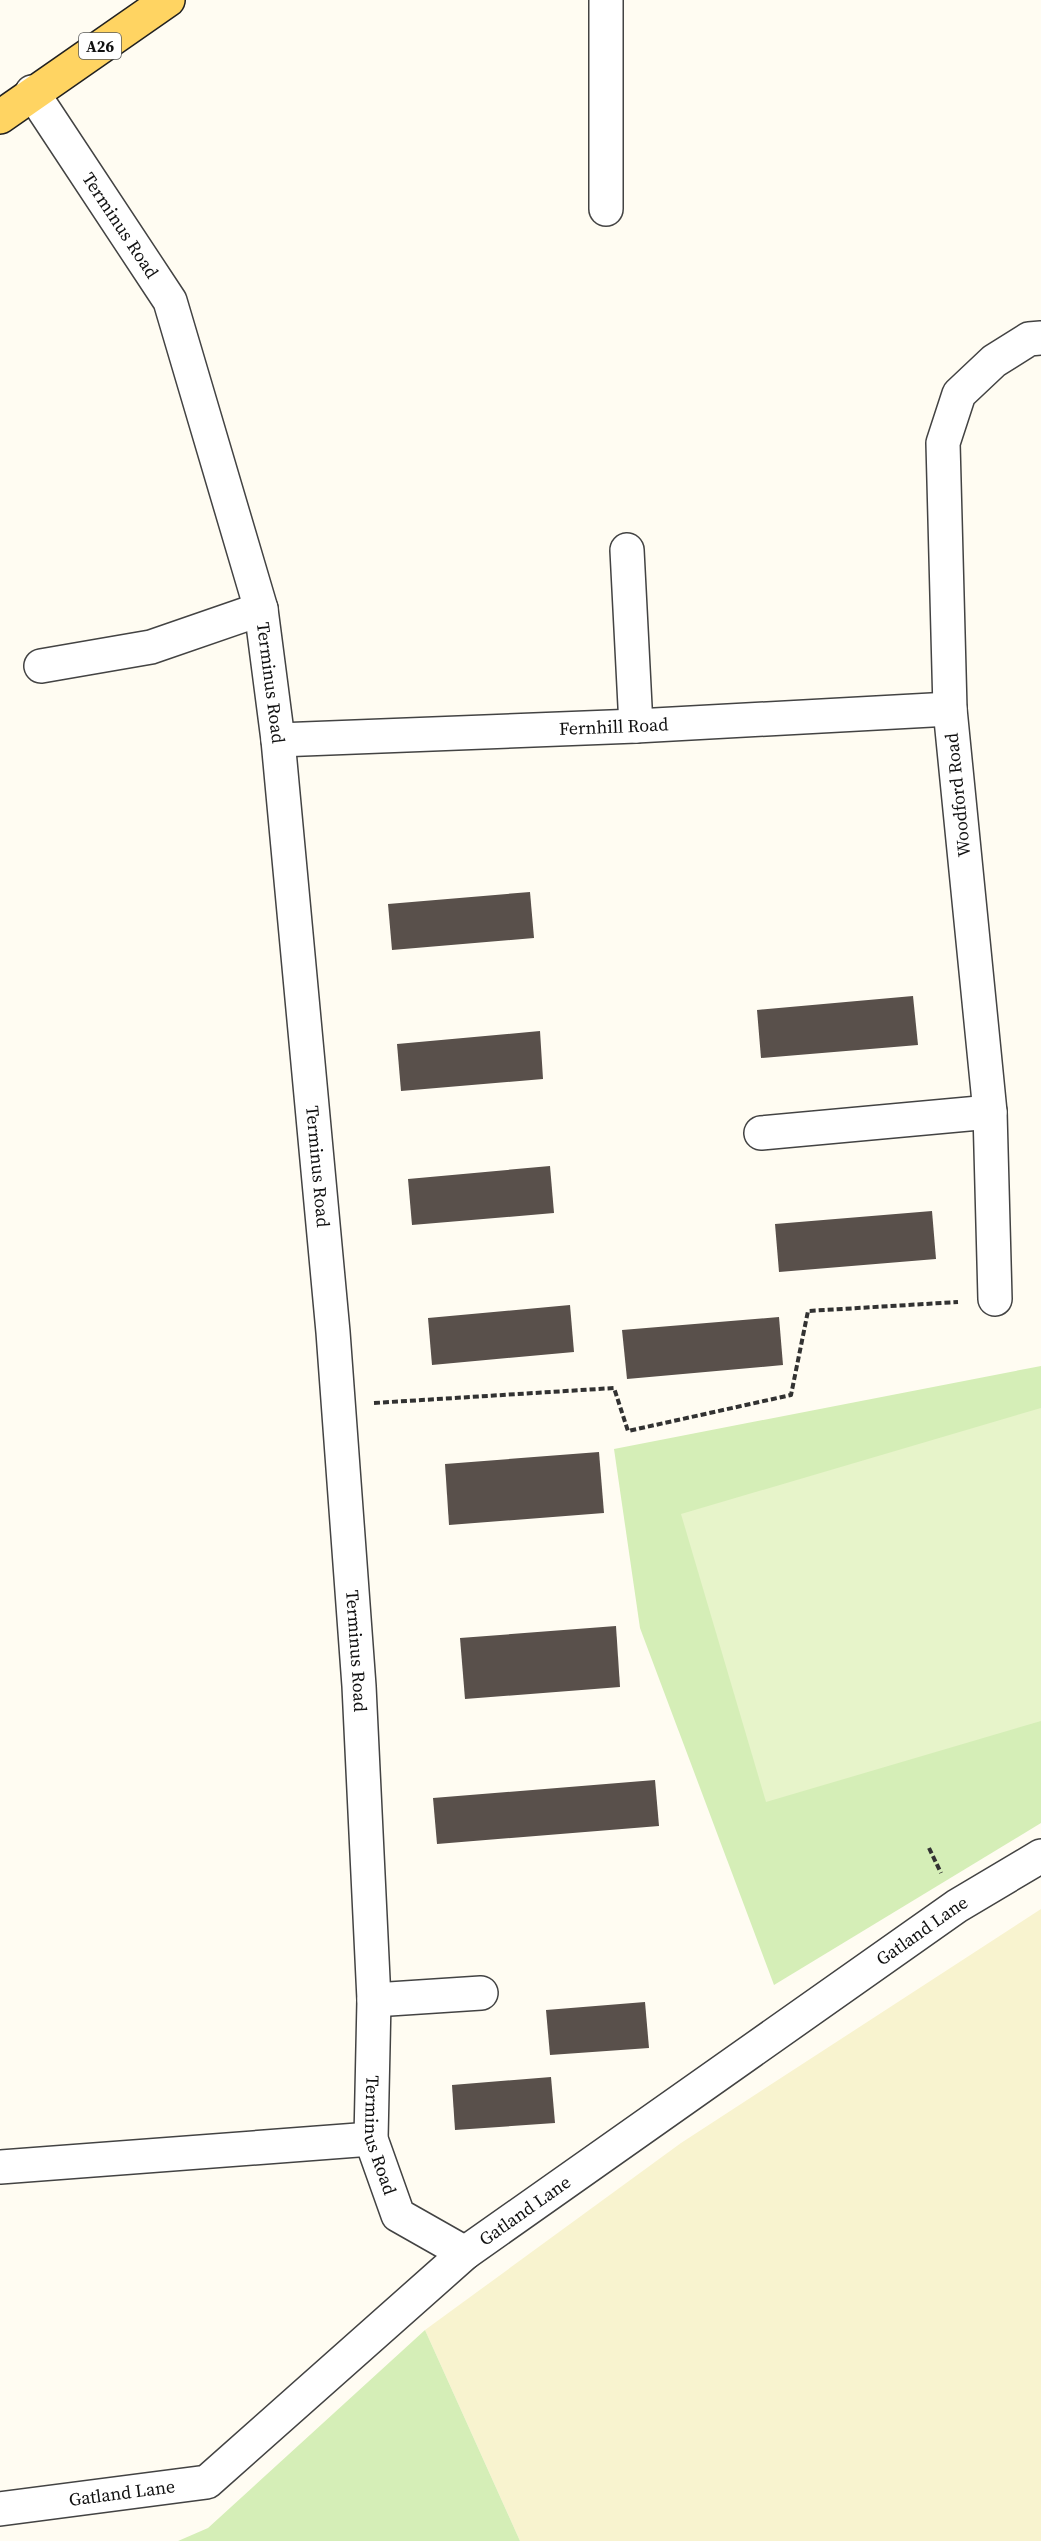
<svg xmlns="http://www.w3.org/2000/svg" width="1041" height="2541" viewBox="0 0 1041 2541" font-family="'Source Serif 4',serif">
  <style>
    .farmland { fill: #f8f3cf }
    .green { fill: #d5eeb7 }
    .pitch { fill: #e7f4ca }
    .building { fill: #59504b }
    .lines { fill: none; stroke-linecap: round; stroke-linejoin: round }
    .minor-casing { stroke: #434343; stroke-width: 36 }
    .major-casing { stroke: #212121; stroke-width: 36 }
    .path { stroke: #323232; stroke-width: 4; stroke-dasharray: 6 3; stroke-linecap: butt }
    .minor { stroke: #fff; stroke-width: 33 }
    .major { stroke: #ffd462; stroke-width: 33 }
    .labels { text-anchor: middle; stroke-width: 6; stroke-linejoin: round; paint-order: stroke }
    .shield { fill: #fff; stroke: #585858; stroke-width: 1.5 }
    .shield-label { font-size: 16px; font-weight: bold; fill: #101010 }
    .street-label { font-size: 18px; fill: #101010; stroke: #fff }
  </style>
  <rect width="100%" height="100%" fill="#fffcf2"/>
  <path class="farmland" d="M1041 1909V2541H520L425 2330 681 2143Z"/>
  <g class="green">
    <path d="M1041 1366V1823L774 1985 640 1628 614 1449Z"/>
    <path d="M425 2330 520 2541H178L208 2528Z"/>
  </g>
  <path class="pitch" d="M1041 1408V1721L766 1802 681 1514Z"/>
  <g class="building">
    <path d="M530 892 534 938 392 950 388 904Z"/>
    <path d="M913 996 918 1045 761 1058 757 1010Z"/>
    <path d="M540 1031 543 1079 401 1091 397 1044Z"/>
    <path d="M550 1166 554 1213 412 1225 408 1179Z"/>
    <path d="M932 1211 936 1259 779 1272 775 1224Z"/>
    <path d="M570 1305 574 1352 432 1365 428 1318Z"/>
    <path d="M779 1317 783 1365 627 1379 622 1330Z"/>
    <path d="M599 1452 604 1513 449 1525 445 1464Z"/>
    <path d="M616 1626 620 1687 465 1699 460 1638Z"/>
    <path d="M655 1780 659 1826 437 1844 433 1798Z"/>
    <path d="M645 2002 649 2048 550 2055 546 2010Z"/>
    <path d="M551 2077 555 2123 455 2130 452 2085Z"/>
  </g>
  <g class="lines">
    <defs>
      <g id="minor">
        <path d="M606 0V209"/>
        <path id="s1" d="M32 92 170 301 261 609 278 740 333 1332 359 1686 374 2000 371 2139 398 2215 465 2253"/>
        <path d="M627 550 636 726"/>
        <path d="M41 666 151 647 261 609"/>
        <path id="s2" d="M278 740 636 726 950 709"/>
        <path d="M761 1133 990 1112"/>
        <path d="M995 1299 990 1112 950 709 943 443 959 394 994 361 1029 339 1041 338"/>
        <path d="M374 2000 481 1993"/>
        <path d="M0 2167 371 2139"/>
        <path id="s3" d="M0 2509 207 2482 465 2253 957 1906 1041 1856"/>
      </g>
      <path id="major" d="M0 117 168 0"/>
    </defs>
    <use href="#minor" class="minor-casing"/>
    <use href="#major" class="major-casing"/>
    <g class="path">
      <path d="M374 1403 614 1388 628 1431 791 1395 808 1311 958 1302"/>
      <path d="M929 1848 941 1873"/>
    </g>
    <use href="#minor" class="minor"/>
    <use href="#major" class="major"/>
  </g>
  <g class="labels">
    <rect class="shield" x="79" y="33" width="42" height="26" rx="4.5"/>
    <g class="shield-label">
      <text x="100" y="52">A26</text>
    </g>
    <g class="street-label">
      <text dy="6" stroke="none"><textPath href="#s1" startOffset="160">Terminus Road</textPath></text>
      <text dy="6" stroke="none"><textPath href="#s1" startOffset="646">Terminus Road</textPath></text>
      <text dy="6" stroke="none"><textPath href="#s2" startOffset="336">Fernhill Road</textPath></text>
      <text transform="translate(958 795) rotate(-96)" y="6">Woodford Road</text>
      <text dy="6" stroke="none"><textPath href="#s1" startOffset="1132">Terminus Road</textPath></text>
      <text dy="6" stroke="none"><textPath href="#s1" startOffset="1618">Terminus Road</textPath></text>
      <text dy="6" stroke="none"><textPath href="#s3" startOffset="1113">Gatland Lane</textPath></text>
      <text dy="6" stroke="none"><textPath href="#s1" startOffset="2104">Terminus Road</textPath></text>
      <text dy="6" stroke="none"><textPath href="#s3" startOffset="627">Gatland Lane</textPath></text>
      <text dy="6" stroke="none"><textPath href="#s3" startOffset="123">Gatland Lane</textPath></text>
    </g>
  </g>
</svg>
